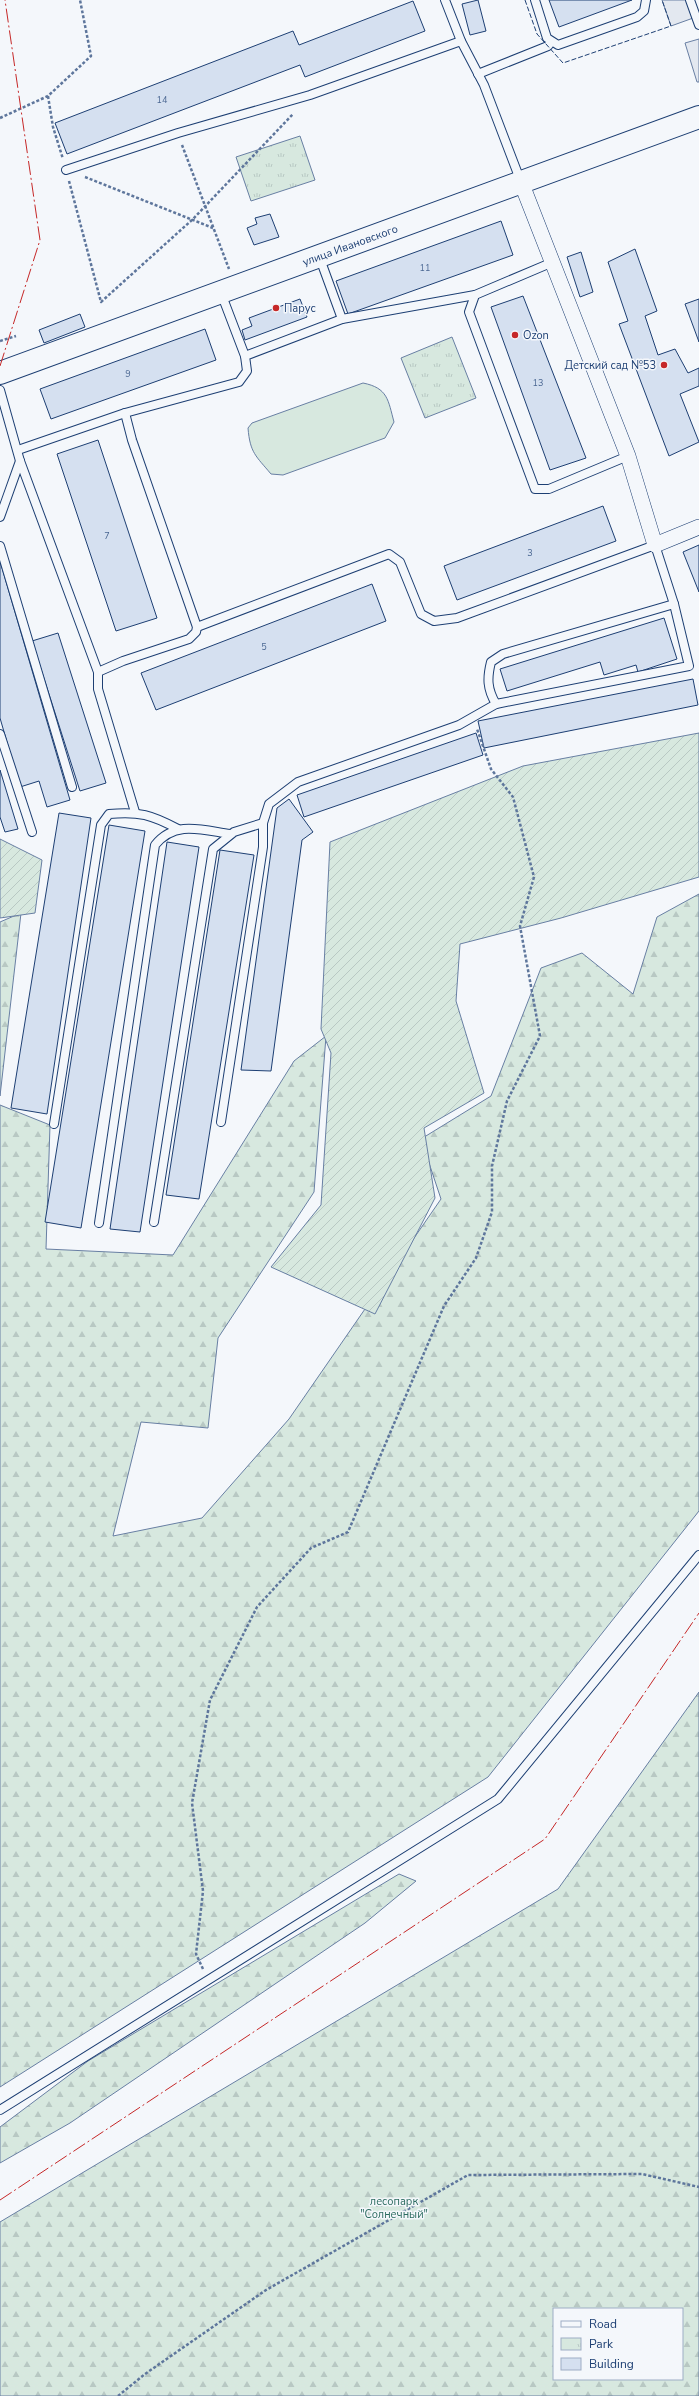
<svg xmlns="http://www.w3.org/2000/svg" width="699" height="2396" viewBox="0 0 699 2396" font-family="'Nunito Sans',sans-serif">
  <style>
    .forest { fill: url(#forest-firs); stroke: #687fa3; fill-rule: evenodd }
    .park { fill: url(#park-tufts); stroke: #687fa3 }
    .garden { fill: url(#garden-furrows); stroke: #687fa3 }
    .pitch { fill: #d7e8df; stroke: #687fa3 }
    .parking { fill: #e3e8f0; stroke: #687fa3 }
    .building { fill: #d5e0f0; stroke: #1d3f73 }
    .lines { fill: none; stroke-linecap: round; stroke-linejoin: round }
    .lane-casing { stroke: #1d3f73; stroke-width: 10 }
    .street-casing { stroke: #1d3f73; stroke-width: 16 }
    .secondary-casing { stroke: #1d3f73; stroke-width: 24 }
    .path { stroke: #5e769c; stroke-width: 2.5; stroke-dasharray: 3 2; stroke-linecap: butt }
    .lane { stroke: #f4f7fb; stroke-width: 8 }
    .street { stroke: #f4f7fb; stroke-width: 15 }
    .secondary { stroke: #f4f7fb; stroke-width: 22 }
    .fence { stroke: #1d3f73; stroke-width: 1; stroke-dasharray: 5 2; stroke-linecap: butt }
    .power { stroke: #c62828; stroke-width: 1; stroke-dasharray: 14 3 2 3; stroke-linecap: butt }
    .poi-dot { fill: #c62828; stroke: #f4f7fb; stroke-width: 1.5 }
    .labels { text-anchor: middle; stroke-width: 3; stroke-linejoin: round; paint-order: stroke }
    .number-label { font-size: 9px; fill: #4b6792 }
    .street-label { font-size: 11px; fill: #1d3f73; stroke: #f4f7fb }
    .poi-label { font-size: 11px; fill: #1d3f73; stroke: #f4f7fb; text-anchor: start }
    .park-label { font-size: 11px; fill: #2c6c60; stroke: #f4f7fb }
  </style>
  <defs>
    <pattern id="forest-firs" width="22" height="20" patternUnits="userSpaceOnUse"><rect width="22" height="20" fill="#d7e8df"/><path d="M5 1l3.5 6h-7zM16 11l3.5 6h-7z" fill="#b8c8c3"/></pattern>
    <pattern id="park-tufts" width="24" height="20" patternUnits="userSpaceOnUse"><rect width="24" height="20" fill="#d7e8df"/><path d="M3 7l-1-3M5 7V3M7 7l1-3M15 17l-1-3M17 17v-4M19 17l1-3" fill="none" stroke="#b8c8c3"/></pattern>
    <pattern id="garden-furrows" width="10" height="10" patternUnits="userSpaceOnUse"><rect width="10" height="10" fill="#d7e8df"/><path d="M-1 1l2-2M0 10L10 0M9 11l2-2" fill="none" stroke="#b8c8c3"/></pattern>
  </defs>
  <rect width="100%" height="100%" fill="#f4f7fb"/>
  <g class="forest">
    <path d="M699 894V1511L488 1777 0 2087V1105L50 1125 46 1249 173 1255 294 1061 326 1036 314 1192 218 1338 208 1428 141 1422 113 1536 202 1518 289 1419 441 1199 421 1139 491 1096 541 968 582 953 633 994 657 917Z"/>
    <path d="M21 913 0 1096V922Z"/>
    <path d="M699 1692V2396H0V2222L558 1889ZM554 2309H682V2379H554Z"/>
    <path d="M399 1874 416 1881 365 1923 70 2123 0 2163V2127L88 2061Z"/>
  </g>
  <g class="park">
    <path d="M300 136 315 180 251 201 236 157Z"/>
    <path d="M452 337 476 398 425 418 401 358Z"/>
  </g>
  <g class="garden">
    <path d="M699 733V877L561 918 460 944 456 1001 484 1093 424 1128 435 1198 375 1314 271 1267 321 1205 331 1053 321 1029 330 842 523 766Z"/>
    <path d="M0 839 42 860 35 913 0 918Z"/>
  </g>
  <path class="pitch" d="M363 383C388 388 388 400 394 422L385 438 283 475 271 474C256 456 250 453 248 428L252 423Z"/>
  <g class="parking">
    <path d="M662 0H690L696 17 671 26Z"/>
    <path d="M699 39V82H697L685 43Z"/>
  </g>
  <g class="building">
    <path d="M478 0 486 31 470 35 462 4Z"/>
    <path d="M549 0H632L559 27Z"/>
    <path d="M413 1 425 31 305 77 300 65 67 154 55 123 293 31 299 45Z"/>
    <path d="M270 214 279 237 254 245 247 228 257 224 255 218Z"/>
    <path d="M501 221 513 255 348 314 336 281Z"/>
    <path d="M635 249 657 311 645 316 658 355 675 349 688 373 699 368V386L680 394 699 442 669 456 619 324 628 321 608 262Z"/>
    <path d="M581 252 593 292 580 297 567 257Z"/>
    <path d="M523 296 586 458 550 470 491 307Z"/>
    <path d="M300 299 307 317 245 340 242 330 252 326 249 318Z"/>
    <path d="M699 299V342L685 304Z"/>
    <path d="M80 314 85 327 44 343 39 330Z"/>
    <path d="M205 329 216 360 51 419 40 389Z"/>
    <path d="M98 440 157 618 116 631 57 454Z"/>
    <path d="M603 506 616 541 457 600 444 566Z"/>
    <path d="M699 545V592L683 552Z"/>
    <path d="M0 561 70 800 47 807 39 781 20 787 0 718Z"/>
    <path d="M372 584 386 621 156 710 141 673Z"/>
    <path d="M664 618 677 659 638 672 636 665 604 675 600 662 507 691 500 669Z"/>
    <path d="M58 633 106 783 80 791 32 641Z"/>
    <path d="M693 679 698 705 484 748 478 721Z"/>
    <path d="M476 733 483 755 304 817 297 795Z"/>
    <path d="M0 770 18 829 5 832 0 817Z"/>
    <path d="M289 799 313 832 302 840 271 1071 241 1070 277 808Z"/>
    <path d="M59 813 91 818 47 1114 11 1108Z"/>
    <path d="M109 825 145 831 81 1228 45 1222Z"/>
    <path d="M167 842 199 847 140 1232 110 1229Z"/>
    <path d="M220 850 254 855 199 1199 166 1195Z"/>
  </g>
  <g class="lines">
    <defs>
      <g id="lane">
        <path d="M445 0 461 41 484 85 521 182"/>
        <path d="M535 0 547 38 558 45 637 17 644 11 646 0"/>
        <path d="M690 0 699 25"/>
        <path d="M478 74 548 46 551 42"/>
        <path d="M66 170 178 133 310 95 461 41"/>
        <path d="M319 256 342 319"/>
        <path d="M553 262 475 295 469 312 535 489H549L628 456"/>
        <path d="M221 293 245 356"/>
        <path d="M0 390 20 461 98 672"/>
        <path d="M125 413 132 440 197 627 196 632 189 639 123 661 98 672V689L135 812"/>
        <path d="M18 450 125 413 239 382 247 371 245 356 342 319 475 295"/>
        <path d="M0 517 20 461"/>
        <path d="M0 546 72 787"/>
        <path d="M197 627 389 554 400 562 421 614 434 621 457 618 655 545 674 604 689 666 496 704 459 725 298 782 269 804 263 823V847L221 1122"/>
        <path d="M496 704C487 689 487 678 491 662L503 654 674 604"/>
        <path d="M0 734 32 832"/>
        <path d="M54 1124 101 825 109 814C139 811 152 815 178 829"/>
        <path d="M154 1222 213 849 234 832 263 823"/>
        <path d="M99 1223 155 845C175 820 202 830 230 834"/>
        <path d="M0 2110 498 1799 699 1555"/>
      </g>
      <path id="street" d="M521 182 628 456 655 545 699 527"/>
      <path id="secondary" d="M0 373 699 117"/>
    </defs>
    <use href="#lane" class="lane-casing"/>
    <use href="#street" class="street-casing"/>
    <use href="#secondary" class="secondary-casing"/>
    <g class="path">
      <path d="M48 96 53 127 63 159"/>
      <path d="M0 118 48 96 91 56 80 0"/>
      <path d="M182 145 229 269"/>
      <path d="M85 177 213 228"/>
      <path d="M69 181 101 302 193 219 293 114"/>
      <path d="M0 341 16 336"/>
      <path d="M203 1969 196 1954 203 1891 192 1803 210 1700 257 1607 311 1548 348 1532 444 1306 476 1258 492 1212V1166L507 1101 540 1036 520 926 534 877 513 797 491 769 477 729"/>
      <path d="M118 2396 145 2374 266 2290 468 2175 642 2174 699 2187"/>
    </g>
    <use href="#lane" class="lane"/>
    <use href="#street" class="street"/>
    <use href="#secondary" class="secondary"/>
    <path class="fence" d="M525 0 537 34 563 63 671 26 662 0"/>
    <g class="power">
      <path d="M0 366 40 240 5 0"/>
      <path d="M0 2200 545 1839 699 1613"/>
    </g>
  </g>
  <g class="poi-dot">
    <circle cx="276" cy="308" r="4"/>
    <circle cx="515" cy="335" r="4"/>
    <circle cx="664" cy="365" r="4"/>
  </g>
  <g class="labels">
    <g class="number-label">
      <text x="162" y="103">14</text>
      <text x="425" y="271">11</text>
      <text x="128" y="377">9</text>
      <text x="538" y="386">13</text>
      <text x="107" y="539">7</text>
      <text x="530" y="556">3</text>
      <text x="264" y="650">5</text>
    </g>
    <g class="street-label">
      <text transform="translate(350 245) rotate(-20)" y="4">улица Ивановского</text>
    </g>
    <g class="poi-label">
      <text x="284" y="312">Парус</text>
      <text x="523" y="339">Ozon</text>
      <text x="656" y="369" text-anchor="end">Детский сад №53</text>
    </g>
    <g class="park-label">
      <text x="394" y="2205">лесопарк<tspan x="394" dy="13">"Солнечный"</tspan></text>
    </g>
  </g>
  <rect x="553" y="2308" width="130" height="72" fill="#f4f7fb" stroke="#9eadc5"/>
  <rect x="561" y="2321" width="20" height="6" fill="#f4f7fb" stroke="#9eadc5"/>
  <text x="589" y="2328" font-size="12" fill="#1d3f73">Road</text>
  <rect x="561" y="2338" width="20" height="12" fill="url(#park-tufts)" stroke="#9eadc5"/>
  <text x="589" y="2348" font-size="12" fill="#1d3f73">Park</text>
  <rect x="561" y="2358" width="20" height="12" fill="#d5e0f0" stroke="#9eadc5"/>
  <text x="589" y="2368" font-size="12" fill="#1d3f73">Building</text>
</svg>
